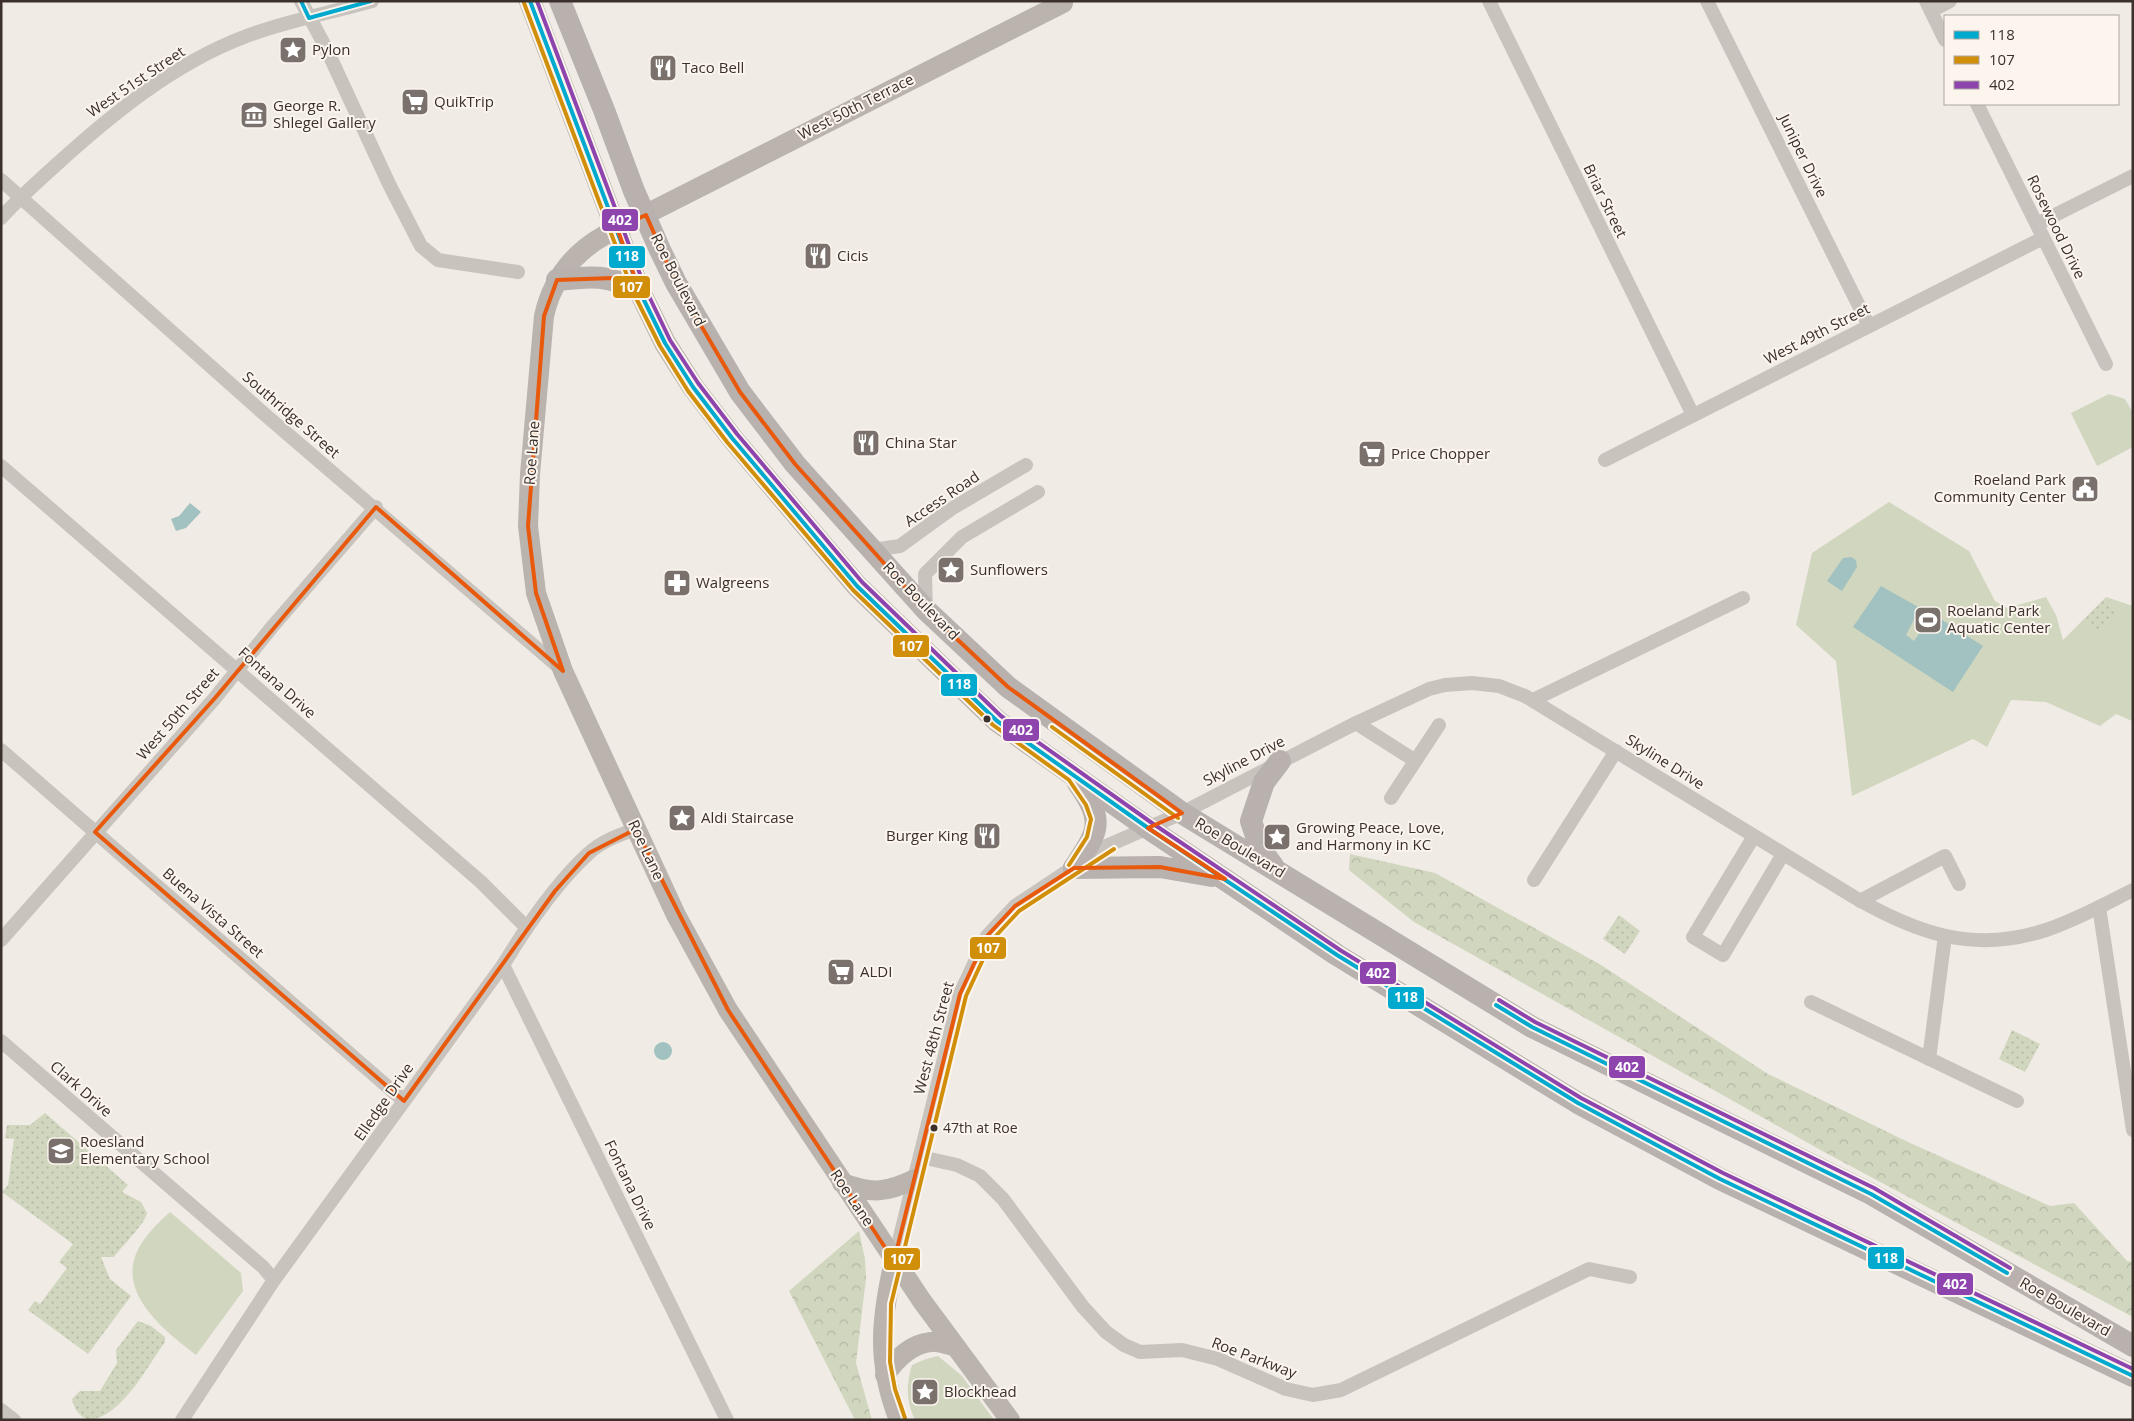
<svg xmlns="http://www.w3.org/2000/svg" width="2134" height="1421" viewBox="0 0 2134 1421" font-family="'Open Sans',sans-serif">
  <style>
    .grass { fill: #d1d6bf }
    .forest { fill: url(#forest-crowns) }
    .park { fill: url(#park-dots) }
    .water { fill: #a1c2c1 }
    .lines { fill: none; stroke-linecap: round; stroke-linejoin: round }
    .street { stroke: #c9c3be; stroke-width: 14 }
    .secondary { stroke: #bab3ae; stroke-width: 20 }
    .primary { stroke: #b8b1ad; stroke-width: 22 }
    .bus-1-casing { stroke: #fbf5ee; stroke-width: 8 }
    .bus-2-casing { stroke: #fbf5ee; stroke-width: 8 }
    .bus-3-casing { stroke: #fbf5ee; stroke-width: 8 }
    .bus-1 { stroke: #00a9ce; stroke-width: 4 }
    .bus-2 { stroke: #d18e09; stroke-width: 4 }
    .bus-3 { stroke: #8e44ad; stroke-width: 4 }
    .marked { fill: none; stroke: #e8590c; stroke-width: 4; stroke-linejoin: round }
    .bus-dot { fill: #3b302b; stroke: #fbf5ee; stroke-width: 2 }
    .labels { text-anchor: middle; stroke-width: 4; stroke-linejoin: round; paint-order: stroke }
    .bus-label { font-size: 14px; fill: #3b302b; stroke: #fbf5ee; text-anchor: start }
    .poi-label { font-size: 15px; fill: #3b302b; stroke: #fbf5ee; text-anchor: start }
    .street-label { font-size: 15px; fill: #3b302b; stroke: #fbf5ee }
    .line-badge { stroke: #fbf5ee; stroke-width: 2 }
    .badge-label { font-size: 14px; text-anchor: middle; font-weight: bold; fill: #fff }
  </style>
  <defs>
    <pattern id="forest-crowns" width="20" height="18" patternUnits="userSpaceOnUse" patternTransform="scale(1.25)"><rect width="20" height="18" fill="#d1d6bf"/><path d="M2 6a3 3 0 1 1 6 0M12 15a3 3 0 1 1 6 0" fill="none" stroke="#b4b8a4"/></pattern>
    <pattern id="park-dots" width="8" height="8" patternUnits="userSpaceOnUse" patternTransform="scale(1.25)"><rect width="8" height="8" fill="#d1d6bf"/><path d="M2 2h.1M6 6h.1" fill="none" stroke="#b4b8a4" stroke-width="1.8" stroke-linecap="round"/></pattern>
  </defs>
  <rect width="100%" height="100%" fill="#f0ebe5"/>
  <g class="grass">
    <path d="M2109 394 2125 399 2133 413V447L2097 466 2071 413Z"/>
    <path d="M1889 502 1969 551 1995 601 2007 608 2046 597 2056 615 2063 640 2106 597 2133 606 2132 721 2116 714 2100 726 2046 702 2011 700 1987 747 1973 739 1852 796 1836 661 1796 625 1812 553Z"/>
    <path d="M170 1212 241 1273 243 1291 196 1355C167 1333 119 1296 136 1254 143 1237 157 1224 170 1212Z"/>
    <path d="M938 1356 962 1376 994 1420H915C906 1401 906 1385 912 1365L926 1359Z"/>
  </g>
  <g class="forest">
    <path d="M1350 854 1435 873 1601 965 1768 1074 1908 1142 2050 1206 2074 1203 2127 1261 2133 1262V1317L1826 1153 1414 922 1349 870Z"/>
    <path d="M859 1231 865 1259 866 1278 856 1363 872 1420H855L789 1291Z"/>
  </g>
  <g class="park">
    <path d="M2104 600 2120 614 2097 635 2083 621Z"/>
    <path d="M1619 915 1640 931 1625 954 1603 939Z"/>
    <path d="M2012 1030 2040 1044 2025 1072 1999 1059Z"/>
    <path d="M45 1113 128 1185 122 1192 141 1202 147 1213C145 1224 122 1246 114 1257H101L110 1279 131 1296 88 1354 28 1310 35 1301 40 1304 67 1268 59 1262 73 1244 2 1192 8 1185 14 1139 5 1138 7 1125H30Z"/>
    <path d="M138 1321 151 1326 165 1337V1342C150 1362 120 1421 88 1419 78 1416 74 1408 72 1399L80 1391H100L117 1363 116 1350Z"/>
  </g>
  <g class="water">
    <path d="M190 503 201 512 186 528 176 531 171 519 179 516Z"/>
    <path d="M1851 557 1856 560 1857 567 1842 591 1827 581 1843 558Z"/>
    <path d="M1881 586 1920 608 1906 635 1914 641 1933 614 1983 646 1953 692 1853 627Z"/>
    <circle cx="663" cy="1051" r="9"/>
  </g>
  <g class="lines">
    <g class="street">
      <path d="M301 1 326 48 389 184 421 246 438 260 518 272"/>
      <path d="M1489 1 1693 415"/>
      <path d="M1707 1 1869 326"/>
      <path d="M1926 1 1945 40"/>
      <path d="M1931 11 1950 1"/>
      <path d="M1977 104 2106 364"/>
      <path d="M1 180 262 412 561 669"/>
      <path d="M1 218C18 199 37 182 56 165 111 115 173 64 244 37 285 21 330 13 372 1"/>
      <path d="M2037 224 2133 176"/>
      <path d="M1605 460 2043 238"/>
      <path d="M1 466 481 882 527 928"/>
      <path d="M873 550 900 546 951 509 1026 465"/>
      <path d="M926 610 925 574 962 537 1038 492"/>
      <path d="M1533 700 1743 598"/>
      <path d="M1356 723 1414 760"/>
      <path d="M1 750 404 1101"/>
      <path d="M1391 798 1439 725"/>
      <path d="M1754 836 1693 937 1723 955 1783 854"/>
      <path d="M1534 880 1616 751"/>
      <path d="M1860 901 1945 856 1959 884"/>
      <path d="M2099 907 2133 1130"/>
      <path d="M1 940 215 698 272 627 376 507"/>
      <path d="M503 965 727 1420"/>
      <path d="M1811 1002 2017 1101"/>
      <path d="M1 1041 263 1267 274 1280"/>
      <path d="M1929 1059 1945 936"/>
      <path d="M921 1157 957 1165 980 1176 1003 1199 1083 1307 1106 1332 1124 1345 1140 1352 1182 1350 1218 1359 1286 1389 1313 1395 1341 1390 1589 1269 1630 1277"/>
      <path d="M894 1261 960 994 987 936 1015 906 1102 848 1182 813 1356 723 1429 689 1445 685 1472 683 1499 686 1525 696 1854 897C1916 933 1974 954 2046 930 2076 920 2105 904 2133 890"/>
      <path d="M1 1410 14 1420"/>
      <path d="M182 1420 274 1280 503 965C525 929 557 882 589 853 602 841 619 835 636 829"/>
    </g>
    <g class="secondary">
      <path d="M842 1183C872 1194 886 1193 915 1179"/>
      <path d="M894 1261C881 1319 876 1362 899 1420"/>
      <path d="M885 1375C896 1359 910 1344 931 1342 938 1341 947 1345 954 1346"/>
      <path d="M1010 1420 922 1301 728 1010 676 915 563 671 536 593 528 526 530 474 544 316C552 280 573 253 605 235L1063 3 1062 1"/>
    </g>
    <g class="primary">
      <path d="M530 1 640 292 665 343 693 387 732 438 857 586 997 721 1148 828 1337 955 1578 1103 1720 1179 2133 1376"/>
      <path d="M560 1 604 110 634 191 660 250 676 283 740 392 795 464 926 610 1008 687 1182 813 1532 1027 1871 1194 2133 1346"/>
      <path d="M557 280C590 276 610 274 640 292"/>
      <path d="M1273 866 1260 848 1251 821 1264 782 1280 761"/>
      <path d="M1074 868 1160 867 1212 876"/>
      <path d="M1074 868C1099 830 1105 822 1078 783"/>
    </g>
    <defs>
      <g id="bus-1">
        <path d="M301 1 309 18 371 1"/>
        <path d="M530 1 640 292 665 343 693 387 732 438 857 586 997 721 1148 828 1337 955 1578 1103 1720 1179 2133 1376"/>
        <path d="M1496 1005 1532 1027 1871 1194 2007 1273"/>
      </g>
      <g id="bus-2">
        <path d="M524 3 634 294 660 346 688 391 727 442 853 590 993 725 1069 780 1086 805 1091 819 1087 837 1069 865"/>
        <path d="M1052 727 1178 818"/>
        <path d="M905 1418 895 1389 890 1362 891 1304 966 996 992 940 1019 911 1114 849"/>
      </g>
      <g id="bus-3">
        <path d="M537 1 646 290 670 340 698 383 737 434 862 582 1001 716 1152 823 1340 950 1581 1098 1723 1173 2133 1369"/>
        <path d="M1499 1000 1535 1022 1874 1188 2010 1268"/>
      </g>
    </defs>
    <use href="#bus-1" class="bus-1-casing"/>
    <use href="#bus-2" class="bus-2-casing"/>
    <use href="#bus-3" class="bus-3-casing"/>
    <use href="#bus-1" class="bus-1"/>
    <use href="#bus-2" class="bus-2"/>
    <use href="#bus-3" class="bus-3"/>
  </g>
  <path class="marked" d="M646 215 676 283 740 392 795 464 926 610 1008 687 1182 813 1148 828 1225 879 1160 867 1074 868 1015 906 987 936 960 994 894 1261 728 1010 636 829 589 853 555 891 404 1101 95 832 215 698 376 507 563 671 536 593 528 526 544 316 557 280 613 278 639 289 617 228Z"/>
  <defs>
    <symbol id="sight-square" viewBox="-11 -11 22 22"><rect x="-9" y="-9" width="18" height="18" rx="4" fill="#7a716c" stroke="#fbf5ee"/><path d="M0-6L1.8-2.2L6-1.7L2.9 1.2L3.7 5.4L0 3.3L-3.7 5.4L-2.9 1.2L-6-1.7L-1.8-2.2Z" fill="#fff"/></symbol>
    <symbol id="restaurant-square" viewBox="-11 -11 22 22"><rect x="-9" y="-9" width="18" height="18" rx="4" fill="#7a716c" stroke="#fbf5ee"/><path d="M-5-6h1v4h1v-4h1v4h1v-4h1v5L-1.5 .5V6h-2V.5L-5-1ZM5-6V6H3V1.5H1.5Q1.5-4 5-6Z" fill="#fff"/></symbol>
    <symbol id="supermarket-square" viewBox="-11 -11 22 22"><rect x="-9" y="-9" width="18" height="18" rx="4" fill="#7a716c" stroke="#fbf5ee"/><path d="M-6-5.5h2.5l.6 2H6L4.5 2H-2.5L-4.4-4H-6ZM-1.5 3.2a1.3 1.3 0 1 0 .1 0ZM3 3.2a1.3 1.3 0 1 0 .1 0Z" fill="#fff"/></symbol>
    <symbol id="museum-square" viewBox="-11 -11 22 22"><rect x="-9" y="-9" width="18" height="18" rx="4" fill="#7a716c" stroke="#fbf5ee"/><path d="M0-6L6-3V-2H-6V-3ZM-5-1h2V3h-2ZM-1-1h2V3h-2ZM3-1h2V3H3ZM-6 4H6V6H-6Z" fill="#fff"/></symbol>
    <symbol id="civic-square" viewBox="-11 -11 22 22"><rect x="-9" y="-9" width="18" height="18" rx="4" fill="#7a716c" stroke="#fbf5ee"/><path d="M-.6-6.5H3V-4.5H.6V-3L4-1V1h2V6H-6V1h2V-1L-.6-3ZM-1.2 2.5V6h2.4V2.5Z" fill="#fff"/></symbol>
    <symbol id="pharmacy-square" viewBox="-11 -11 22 22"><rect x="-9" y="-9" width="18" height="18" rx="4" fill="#7a716c" stroke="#fbf5ee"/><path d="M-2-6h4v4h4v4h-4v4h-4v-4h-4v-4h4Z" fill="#fff"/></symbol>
    <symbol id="stadium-square" viewBox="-11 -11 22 22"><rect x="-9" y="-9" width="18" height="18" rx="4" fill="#7a716c" stroke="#fbf5ee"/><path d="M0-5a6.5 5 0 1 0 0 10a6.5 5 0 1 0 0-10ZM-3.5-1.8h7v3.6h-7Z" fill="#fff"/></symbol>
    <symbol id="school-square" viewBox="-11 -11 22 22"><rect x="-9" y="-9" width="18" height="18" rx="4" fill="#7a716c" stroke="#fbf5ee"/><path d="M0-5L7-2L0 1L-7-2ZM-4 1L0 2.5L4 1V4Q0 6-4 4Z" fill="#fff"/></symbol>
  </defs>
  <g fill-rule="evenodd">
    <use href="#sight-square" x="277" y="34" width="32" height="32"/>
    <use href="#restaurant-square" x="647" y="52" width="32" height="32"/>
    <use href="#supermarket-square" x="399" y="86" width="32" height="32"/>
    <use href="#museum-square" x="238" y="99" width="32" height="32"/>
    <use href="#restaurant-square" x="802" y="240" width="32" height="32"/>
    <use href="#restaurant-square" x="850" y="427" width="32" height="32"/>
    <use href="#supermarket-square" x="1356" y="438" width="32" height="32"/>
    <use href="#civic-square" x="2069" y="473" width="32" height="32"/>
    <use href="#sight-square" x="935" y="554" width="32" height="32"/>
    <use href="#pharmacy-square" x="661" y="567" width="32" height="32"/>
    <use href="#stadium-square" x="1912" y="604" width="32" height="32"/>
    <use href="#sight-square" x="666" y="802" width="32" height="32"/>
    <use href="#restaurant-square" x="971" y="820" width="32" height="32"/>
    <use href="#sight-square" x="1261" y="821" width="32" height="32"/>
    <use href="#supermarket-square" x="825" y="956" width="32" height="32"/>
    <use href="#school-square" x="45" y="1135" width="32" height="32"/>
    <use href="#sight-square" x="909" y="1376" width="32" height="32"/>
  </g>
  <g class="bus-dot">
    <circle cx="987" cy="719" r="4.5"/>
    <circle cx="934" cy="1128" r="4.5"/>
  </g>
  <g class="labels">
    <g class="bus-label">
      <text x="943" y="1133">47th at Roe</text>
    </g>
    <g class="poi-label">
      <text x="312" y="55">Pylon</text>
      <text x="682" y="73">Taco Bell</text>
      <text x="434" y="107">QuikTrip</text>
      <text x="273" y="111">George R.<tspan x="273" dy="17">Shlegel Gallery</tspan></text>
      <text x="837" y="261">Cicis</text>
      <text x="885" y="448">China Star</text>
      <text x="1391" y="459">Price Chopper</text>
      <text x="2066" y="485" text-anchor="end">Roeland Park<tspan x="2066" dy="17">Community Center</tspan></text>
      <text x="970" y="575">Sunflowers</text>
      <text x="696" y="588">Walgreens</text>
      <text x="1947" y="616">Roeland Park<tspan x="1947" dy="17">Aquatic Center</tspan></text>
      <text x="701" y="823">Aldi Staircase</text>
      <text x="1296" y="833">Growing Peace, Love,<tspan x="1296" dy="17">and Harmony in KC</tspan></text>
      <text x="968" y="841" text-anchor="end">Burger King</text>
      <text x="860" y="977">ALDI</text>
      <text x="80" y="1147">Roesland<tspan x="80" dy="17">Elementary School</tspan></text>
      <text x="944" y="1397">Blockhead</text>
    </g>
    <g class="street-label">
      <text transform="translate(136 82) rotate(-34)" y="5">West 51st Street</text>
      <text transform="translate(856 107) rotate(-27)" y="5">West 50th Terrace</text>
      <text transform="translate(1803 156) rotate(64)" y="5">Juniper Drive</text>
      <text transform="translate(1605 201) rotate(64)" y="5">Briar Street</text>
      <text transform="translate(2056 227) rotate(64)" y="5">Rosewood Drive</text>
      <text transform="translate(678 280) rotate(63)" y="5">Roe Boulevard</text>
      <text transform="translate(1817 334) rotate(-27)" y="5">West 49th Street</text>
      <text transform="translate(291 415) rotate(41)" y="5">Southridge Street</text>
      <text transform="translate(532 453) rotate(-86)" y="5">Roe Lane</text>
      <text transform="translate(942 499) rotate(-34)" y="5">Access Road</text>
      <text transform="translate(921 601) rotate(46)" y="5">Roe Boulevard</text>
      <text transform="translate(277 683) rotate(42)" y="5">Fontana Drive</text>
      <text transform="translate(178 714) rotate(-49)" y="5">West 50th Street</text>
      <text transform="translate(1244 761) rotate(-28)" y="5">Skyline Drive</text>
      <text transform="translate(1665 762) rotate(32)" y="5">Skyline Drive</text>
      <text transform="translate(1240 848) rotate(31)" y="5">Roe Boulevard</text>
      <text transform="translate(646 850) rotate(65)" y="5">Roe Lane</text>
      <text transform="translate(213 913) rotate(41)" y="5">Buena Vista Street</text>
      <text transform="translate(934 1038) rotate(-75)" y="5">West 48th Street</text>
      <text transform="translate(81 1089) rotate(41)" y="5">Clark Drive</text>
      <text transform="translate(384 1102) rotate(-55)" y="5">Elledge Drive</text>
      <text transform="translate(630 1185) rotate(64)" y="5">Fontana Drive</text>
      <text transform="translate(852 1198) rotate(56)" y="5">Roe Lane</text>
      <text transform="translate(2065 1307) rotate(30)" y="5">Roe Boulevard</text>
      <text transform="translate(1254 1358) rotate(21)" y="5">Roe Parkway</text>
    </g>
  </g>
  <g class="line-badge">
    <rect x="601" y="208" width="38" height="24" rx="5" fill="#8e44ad"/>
    <rect x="608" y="245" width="38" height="24" rx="5" fill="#00a9ce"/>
    <rect x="612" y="275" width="39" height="24" rx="5" fill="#d18e09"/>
    <rect x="892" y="634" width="38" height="24" rx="5" fill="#d18e09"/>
    <rect x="940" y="673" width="38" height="24" rx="5" fill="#00a9ce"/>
    <rect x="1002" y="718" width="38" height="24" rx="5" fill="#8e44ad"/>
    <rect x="969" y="936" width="38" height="24" rx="5" fill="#d18e09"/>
    <rect x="1359" y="961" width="38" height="24" rx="5" fill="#8e44ad"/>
    <rect x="1387" y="986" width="38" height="24" rx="5" fill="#00a9ce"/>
    <rect x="1608" y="1055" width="38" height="24" rx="5" fill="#8e44ad"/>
    <rect x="1867" y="1246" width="38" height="24" rx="5" fill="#00a9ce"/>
    <rect x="883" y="1247" width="38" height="24" rx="5" fill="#d18e09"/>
    <rect x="1936" y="1272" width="38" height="24" rx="5" fill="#8e44ad"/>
  </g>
  <g class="badge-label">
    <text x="620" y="225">402</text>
    <text x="627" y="261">118</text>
    <text x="631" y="292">107</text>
    <text x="911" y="651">107</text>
    <text x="959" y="689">118</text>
    <text x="1021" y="735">402</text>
    <text x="988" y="953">107</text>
    <text x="1378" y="978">402</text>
    <text x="1406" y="1002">118</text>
    <text x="1627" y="1072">402</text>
    <text x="1886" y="1263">118</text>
    <text x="902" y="1264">107</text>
    <text x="1955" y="1289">402</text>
  </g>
  <rect width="2134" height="1421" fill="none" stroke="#3b302b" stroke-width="5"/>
  <rect x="1944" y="15" width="175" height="90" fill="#fbf5ee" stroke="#aea6a0"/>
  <rect x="1954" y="31" width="25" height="8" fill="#00a9ce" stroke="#aea6a0"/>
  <text x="1989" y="40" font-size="15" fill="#3b302b">118</text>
  <rect x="1954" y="56" width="25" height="8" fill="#d18e09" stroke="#aea6a0"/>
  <text x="1989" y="65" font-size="15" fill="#3b302b">107</text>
  <rect x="1954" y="81" width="25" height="8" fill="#8e44ad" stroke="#aea6a0"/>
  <text x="1989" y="90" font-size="15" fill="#3b302b">402</text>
</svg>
